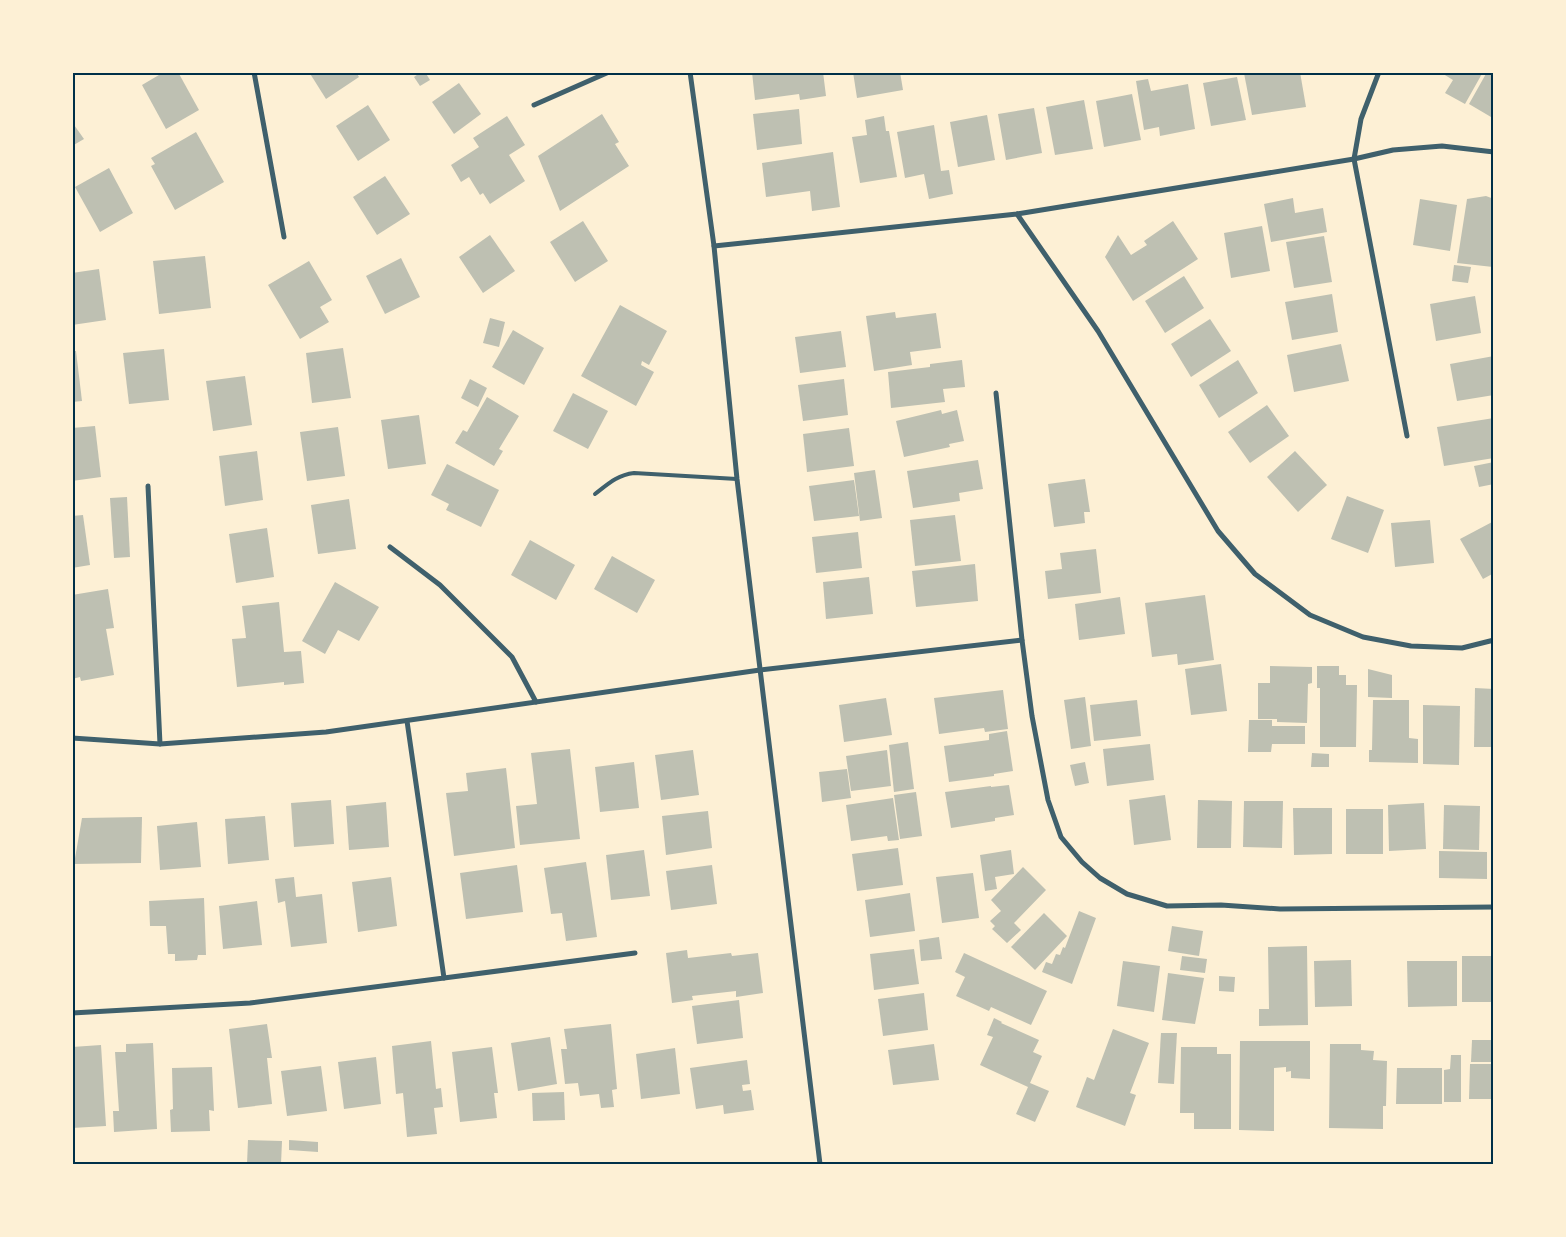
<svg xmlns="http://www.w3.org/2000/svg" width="1566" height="1237" viewBox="0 0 1566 1237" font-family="'Work Sans',sans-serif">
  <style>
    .building { fill: #bec0b2 }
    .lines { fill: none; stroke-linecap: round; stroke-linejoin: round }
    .service { stroke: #3f606c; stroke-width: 4 }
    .minor { stroke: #3f606c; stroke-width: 5 }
    .neatline { fill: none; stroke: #003049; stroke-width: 2 }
  </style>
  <rect width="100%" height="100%" fill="#fdf0d5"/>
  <g class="building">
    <path d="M164 72H178L199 110 166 129 142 85Z"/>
    <path d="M309 72H356L359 77 326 99Z"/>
    <path d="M421 72H425L430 80 420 86 414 77Z"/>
    <path d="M752 72H823L826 96 800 100 799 94 755 100Z"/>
    <path d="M853 72H900L903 90 857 98Z"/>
    <path d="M1300 72 1306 107 1252 115 1244 73Z"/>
    <path d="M1440 72H1483L1465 104 1445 93 1453 80Z"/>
    <path d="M1487 72H1494V113L1491 117 1469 104Z"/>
    <path d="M1237 77 1246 120 1211 126 1203 83Z"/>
    <path d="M1148 79 1151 91 1188 84 1195 129 1160 136 1159 127 1144 130 1136 81Z"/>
    <path d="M459 83 481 114 454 134 432 102Z"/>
    <path d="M1132 94 1141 140 1104 147 1096 101Z"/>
    <path d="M1084 100 1093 149 1055 155 1046 107Z"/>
    <path d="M368 105 390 140 358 161 336 126Z"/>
    <path d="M1034 108 1042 153 1006 160 998 114Z"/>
    <path d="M799 109 802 144 757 150 753 114Z"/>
    <path d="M602 114 619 142 615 144 629 166 560 211 538 156Z"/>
    <path d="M987 115 995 160 958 167 950 122Z"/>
    <path d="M507 116 525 145 509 155 525 181 490 204 483 193 480 195 469 177 461 182 451 165 479 147 473 138Z"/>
    <path d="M884 116 886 131H889L897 177 860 183 852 137 867 135 865 120Z"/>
    <path d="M72 122 84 139 72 146Z"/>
    <path d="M934 125 941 171 949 170 953 194 929 199 924 174 905 178 897 132Z"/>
    <path d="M196 132 224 182 175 210 151 166 155 164 151 158Z"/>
    <path d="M833 152 840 207 812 211 810 191 766 197 762 163Z"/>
    <path d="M109 168 133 213 100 232 75 187Z"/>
    <path d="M385 176 410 214 377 235 353 197Z"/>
    <path d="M1486 196 1494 199 1493 267 1457 263 1467 199Z"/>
    <path d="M1293 198 1295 213 1323 208 1327 232 1271 242 1264 204Z"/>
    <path d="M1420 199 1457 205 1450 251 1413 245Z"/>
    <path d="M583 221 608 261 575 282 550 242Z"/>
    <path d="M1173 221 1198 259 1133 301 1105 257 1118 235 1131 255 1147 245 1144 241Z"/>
    <path d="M1262 226 1270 271 1231 278 1224 233Z"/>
    <path d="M490 235 515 271 483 293 459 257Z"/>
    <path d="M1324 236 1332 282 1294 288 1286 242Z"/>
    <path d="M205 256 211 308 159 314 153 261Z"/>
    <path d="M401 258 420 297 385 314 366 276Z"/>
    <path d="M309 261 332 300 320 307 329 322 300 339 268 285Z"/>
    <path d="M1454 265 1471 267 1468 283 1452 281Z"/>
    <path d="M99 269 106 320 72 325V273Z"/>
    <path d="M1184 276 1204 308 1165 333 1145 301Z"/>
    <path d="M1332 294 1338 332 1292 340 1285 302Z"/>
    <path d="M1475 296 1481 333 1436 341 1430 304Z"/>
    <path d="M620 305 667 331 649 365 642 361 641 365 654 372 636 406 581 376Z"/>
    <path d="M895 312 896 318 936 313 941 348 910 352 912 365 874 371 866 316Z"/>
    <path d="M490 318 505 322 499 347 483 343Z"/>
    <path d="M1210 319 1231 351 1191 377 1171 344Z"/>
    <path d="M513 330 544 348 524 385 492 367Z"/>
    <path d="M841 331 846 367 800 373 795 337Z"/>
    <path d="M1341 344 1349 381 1294 392 1287 355Z"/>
    <path d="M343 348 351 398 312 403 306 353Z"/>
    <path d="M164 349 169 400 129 404 123 353Z"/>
    <path d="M72 351H76L82 401 72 402Z"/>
    <path d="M1494 356V395L1457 401 1450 364Z"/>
    <path d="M962 360 965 387 943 389 945 402 891 408 888 372 930 367V364Z"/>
    <path d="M1238 360 1258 393 1219 418 1199 385Z"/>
    <path d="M245 376 252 425 213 431 206 381Z"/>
    <path d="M470 379 487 388 478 407 461 398Z"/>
    <path d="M844 379 848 415 803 421 798 385Z"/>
    <path d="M573 393 608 411 588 449 553 431Z"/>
    <path d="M487 397 519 416 499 449 503 451 494 466 455 443 463 430 467 432Z"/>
    <path d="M1267 405 1289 436 1250 463 1228 432Z"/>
    <path d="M941 410 942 414 957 410 964 441 949 444 950 447 904 457 896 421Z"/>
    <path d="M419 415 426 464 388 469 381 420Z"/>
    <path d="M1494 418V458L1444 466 1437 427Z"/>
    <path d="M95 426 101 477 72 481V428Z"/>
    <path d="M338 427 345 476 307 481 300 432Z"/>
    <path d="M849 428 854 466 807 472 803 434Z"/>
    <path d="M257 451 263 500 225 506 219 456Z"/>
    <path d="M1295 451 1327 485 1298 512 1267 477Z"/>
    <path d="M978 460 983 489 959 493 960 501 913 508 907 471Z"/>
    <path d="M1494 462V484L1479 487 1474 466Z"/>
    <path d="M447 464 499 490 481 527 446 510 449 504 431 495Z"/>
    <path d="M875 470 882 518 860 521 854 473Z"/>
    <path d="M1085 479 1090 512H1084L1085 523 1054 527 1048 484Z"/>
    <path d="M854 480 859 516 814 521 809 486Z"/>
    <path d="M1347 496 1384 510 1368 553 1331 539Z"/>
    <path d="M127 497 130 557 114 558 110 498Z"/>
    <path d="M349 499 356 549 318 554 311 505Z"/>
    <path d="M83 515 90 565 72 568V516Z"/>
    <path d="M955 515 961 561 915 566 910 520Z"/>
    <path d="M1430 520 1434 563 1395 567 1391 523Z"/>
    <path d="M1494 521V573L1483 579 1460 539Z"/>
    <path d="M267 528 274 577 236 583 229 534Z"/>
    <path d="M858 532 862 568 816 573 812 537Z"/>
    <path d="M530 540 575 565 556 600 511 575Z"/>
    <path d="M1096 549 1101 593 1048 599 1045 571 1062 569 1060 553Z"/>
    <path d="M612 556 655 580 637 613 594 589Z"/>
    <path d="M975 564 978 601 916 607 912 571Z"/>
    <path d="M869 577 873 614 826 619 823 582Z"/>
    <path d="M335 582 379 607 359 641 338 630 325 654 302 641Z"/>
    <path d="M108 589 114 628 106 629 114 675 81 681 80 677 72 679V595Z"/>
    <path d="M1205 595 1214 660 1178 665 1177 654 1152 657 1145 603Z"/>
    <path d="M1120 597 1125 634 1079 640 1075 604Z"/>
    <path d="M279 602 284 652 301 651 304 683 284 685V682L237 687 232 639 246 638 242 606Z"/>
    <path d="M1221 664 1227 711 1191 715 1185 669Z"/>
    <path d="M1270 666 1312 667V683L1308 684 1307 723 1277 722V719H1258V683H1270Z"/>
    <path d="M1317 666H1339V675H1346V685H1357L1356 747H1320V688H1317Z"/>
    <path d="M1368 669 1392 675V698L1368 697Z"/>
    <path d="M1475 688 1494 689V747H1474Z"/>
    <path d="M1003 690 1008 729 985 732 984 728 939 734 934 698Z"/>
    <path d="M1085 697 1091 746 1071 749 1064 700Z"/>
    <path d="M886 698 892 735 844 742 839 705Z"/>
    <path d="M1137 700 1141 736 1094 741 1090 705Z"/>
    <path d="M1373 700H1409V738L1418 739V763L1369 762V750H1372Z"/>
    <path d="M1423 705 1460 706 1459 765 1423 764Z"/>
    <path d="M1249 720H1272V726H1305V744H1272L1271 752H1248Z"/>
    <path d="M1007 731 1013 771 994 774V776L949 782 944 746 989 740V734Z"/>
    <path d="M908 742 914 789 894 792 889 745Z"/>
    <path d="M1150 744 1154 780 1107 786 1103 749Z"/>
    <path d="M570 749 580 839 520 845 516 806 537 804 531 753Z"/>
    <path d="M693 750 699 795 661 800 655 755Z"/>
    <path d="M887 750 891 786 851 791 846 756Z"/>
    <path d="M1312 753 1329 754V767H1311Z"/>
    <path d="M634 762 639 808 600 812 595 767Z"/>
    <path d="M1085 762 1089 783 1075 786 1070 765Z"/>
    <path d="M506 768 515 848 454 856 446 793 468 791 466 773Z"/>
    <path d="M847 769 851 798 822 802 819 772Z"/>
    <path d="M1009 785 1014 815 995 818V821L951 828 945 792 991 786V787Z"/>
    <path d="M916 792 922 836 900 839 894 795Z"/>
    <path d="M1165 795 1171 840 1134 845 1129 800Z"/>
    <path d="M893 798 899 840 888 841 887 836 851 841 846 805Z"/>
    <path d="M331 800 334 844 294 847 291 803Z"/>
    <path d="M1198 800 1232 801 1231 848H1197Z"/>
    <path d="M1244 801H1283L1282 848 1243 847Z"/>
    <path d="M386 802 389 847 349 850 346 806Z"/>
    <path d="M1424 803 1426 849 1389 851 1388 805Z"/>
    <rect x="1491" y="804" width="3" height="45"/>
    <path d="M1444 805 1480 806 1479 850 1443 849Z"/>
    <path d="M1293 808H1332V854L1294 855Z"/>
    <rect x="1346" y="809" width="37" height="45"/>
    <path d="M708 811 712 848 666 855 662 816Z"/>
    <path d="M265 816 269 860 228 864 225 819Z"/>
    <path d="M142 817 141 863 74 864 82 818Z"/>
    <path d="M197 822 201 867 160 870 157 826Z"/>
    <path d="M898 848 903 885 857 891 852 854Z"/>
    <path d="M644 850 650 896 611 900 606 855Z"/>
    <path d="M1011 850 1014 874 995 877 997 889 985 891 980 855Z"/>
    <path d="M1439 851 1487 852V879L1439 878Z"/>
    <path d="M586 862 597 937 566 941 562 913 551 914 544 868Z"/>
    <path d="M517 865 523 912 466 919 460 873Z"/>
    <path d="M712 865 717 904 671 910 666 871Z"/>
    <path d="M1023 867 1046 890 1014 923 1021 930 1007 943 992 929 995 926 990 921 1001 911 991 900Z"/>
    <path d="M973 873 979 918 942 923 936 877Z"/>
    <path d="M294 877 296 897 322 894 327 943 291 947 285 901 278 903 275 879Z"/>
    <path d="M391 877 397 926 358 932 352 882Z"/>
    <path d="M910 893 915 931 870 937 865 900Z"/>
    <path d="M204 898 206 955H198L197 960 175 961V954H168L166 926H150L149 901Z"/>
    <path d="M257 901 262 945 223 949 219 906Z"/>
    <path d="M1079 911 1096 918 1072 984 1042 972 1046 962 1052 964 1056 954 1060 955 1063 947 1065 948Z"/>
    <path d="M1044 913 1067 936 1035 970 1011 947Z"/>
    <path d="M1172 926 1203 931 1199 956 1168 951Z"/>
    <path d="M939 937 942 959 921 961 919 940Z"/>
    <path d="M1307 946 1308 1025 1259 1026V1009H1269L1268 947Z"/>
    <path d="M914 949 919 984 874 990 870 954Z"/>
    <path d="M687 950 688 958 731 953 732 956 758 953 763 993 736 997V991L692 996 693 1000 672 1003 666 953Z"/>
    <path d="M964 953 1047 991 1031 1025 991 1007 989 1011 956 996 965 977 955 972Z"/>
    <path d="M1182 956 1207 959 1205 973 1180 970Z"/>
    <rect x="1462" y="956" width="32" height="46"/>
    <path d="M1351 960 1352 1006 1315 1007 1314 961Z"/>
    <path d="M1123 961 1160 966 1154 1012 1117 1006Z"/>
    <path d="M1407 961H1457V1006L1408 1007Z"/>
    <path d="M1168 973 1204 978 1195 1024 1162 1020Z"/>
    <path d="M1219 976 1235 977 1234 992 1219 991Z"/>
    <path d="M924 993 928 1030 883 1036 878 999Z"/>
    <path d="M739 1000 743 1038 697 1044 692 1006Z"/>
    <path d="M994 1018 1002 1022 1001 1023 1039 1040 1033 1052 1042 1056 1030 1083 1049 1091 1035 1122 1016 1114 1028 1087 980 1065 993 1037 987 1035Z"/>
    <path d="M267 1024 272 1058H267L272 1104 238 1108 229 1029Z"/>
    <path d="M611 1024 617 1089 612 1090 614 1107 601 1108 599 1094 580 1096 578 1083 565 1084 561 1049H567L564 1029Z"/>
    <path d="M1113 1029 1149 1043 1130 1093 1136 1095 1125 1126 1076 1107 1087 1077 1094 1080Z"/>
    <path d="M1161 1033H1177L1174 1084 1158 1083Z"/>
    <path d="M550 1037 557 1084 518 1091 511 1043Z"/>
    <path d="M1472 1040H1494V1062H1471Z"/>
    <path d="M431 1041 436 1089 441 1088 443 1107 434 1108 437 1134 407 1137 403 1093 396 1094 392 1046Z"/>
    <path d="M1240 1041H1310V1079L1291 1078V1071L1286 1072V1067L1274 1068V1131L1239 1130Z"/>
    <path d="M153 1043 157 1129 114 1132 113 1111H119L115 1052H126V1044Z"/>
    <path d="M934 1044 939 1080 893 1085 888 1050Z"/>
    <path d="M1330 1044H1361V1050L1374 1051 1373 1060 1387 1061 1386 1106H1383V1129L1329 1128Z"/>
    <path d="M101 1045 106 1126 72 1128V1047Z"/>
    <path d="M492 1047 498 1093H494L497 1118 460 1122 452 1052Z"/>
    <path d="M1181 1047H1217V1054H1231V1129H1194V1113H1180Z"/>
    <path d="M675 1048 680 1094 641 1099 636 1054Z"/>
    <path d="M1451 1055H1461V1102H1444V1070L1450 1069Z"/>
    <path d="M376 1057 381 1104 344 1109 338 1062Z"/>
    <path d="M747 1060 750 1084 742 1085 743 1091 751 1090 754 1110 724 1114 723 1105 696 1109 690 1068Z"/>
    <path d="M1470 1064H1494V1099H1469Z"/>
    <path d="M321 1066 327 1111 287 1116 281 1071Z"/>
    <path d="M212 1067 214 1111 209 1110 210 1131 171 1132 170 1110 173 1109 172 1068Z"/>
    <path d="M1397 1068H1442V1104H1396Z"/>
    <path d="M564 1092 565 1120 533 1121 532 1093Z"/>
    <path d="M248 1140 282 1141 281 1164H247Z"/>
    <path d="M289 1140 318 1142V1152L289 1150Z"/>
  </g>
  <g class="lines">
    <path class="service" d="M595 494C608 484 617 475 634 473L737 479"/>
    <g class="minor">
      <path d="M254 72 284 237"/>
      <path d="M690 72 714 246 737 479 820 1164"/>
      <path d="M1379 72 1361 119 1354 159 1407 436"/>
      <path d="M534 105 609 72"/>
      <path d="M1017 214 1098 331 1218 531 1255 574 1310 615 1363 637 1411 646 1462 648 1494 640"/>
      <path d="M714 246 1017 214 1354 159 1393 150 1442 146 1494 152"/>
      <path d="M996 393 1022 640 1032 716 1048 800 1061 837 1082 862 1100 878 1127 894 1167 906 1221 905 1280 909 1494 907"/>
      <path d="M148 486 160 744"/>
      <path d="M390 547 440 585 512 657 536 702"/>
      <path d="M72 738 160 744 326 732 760 670 1022 640"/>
      <path d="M444 978 635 953"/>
      <path d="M72 1013 250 1003 444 978 407 721"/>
    </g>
  </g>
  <rect width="1566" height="1237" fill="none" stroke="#fdf0d5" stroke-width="148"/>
  <rect x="74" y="74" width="1418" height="1089" class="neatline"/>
</svg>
